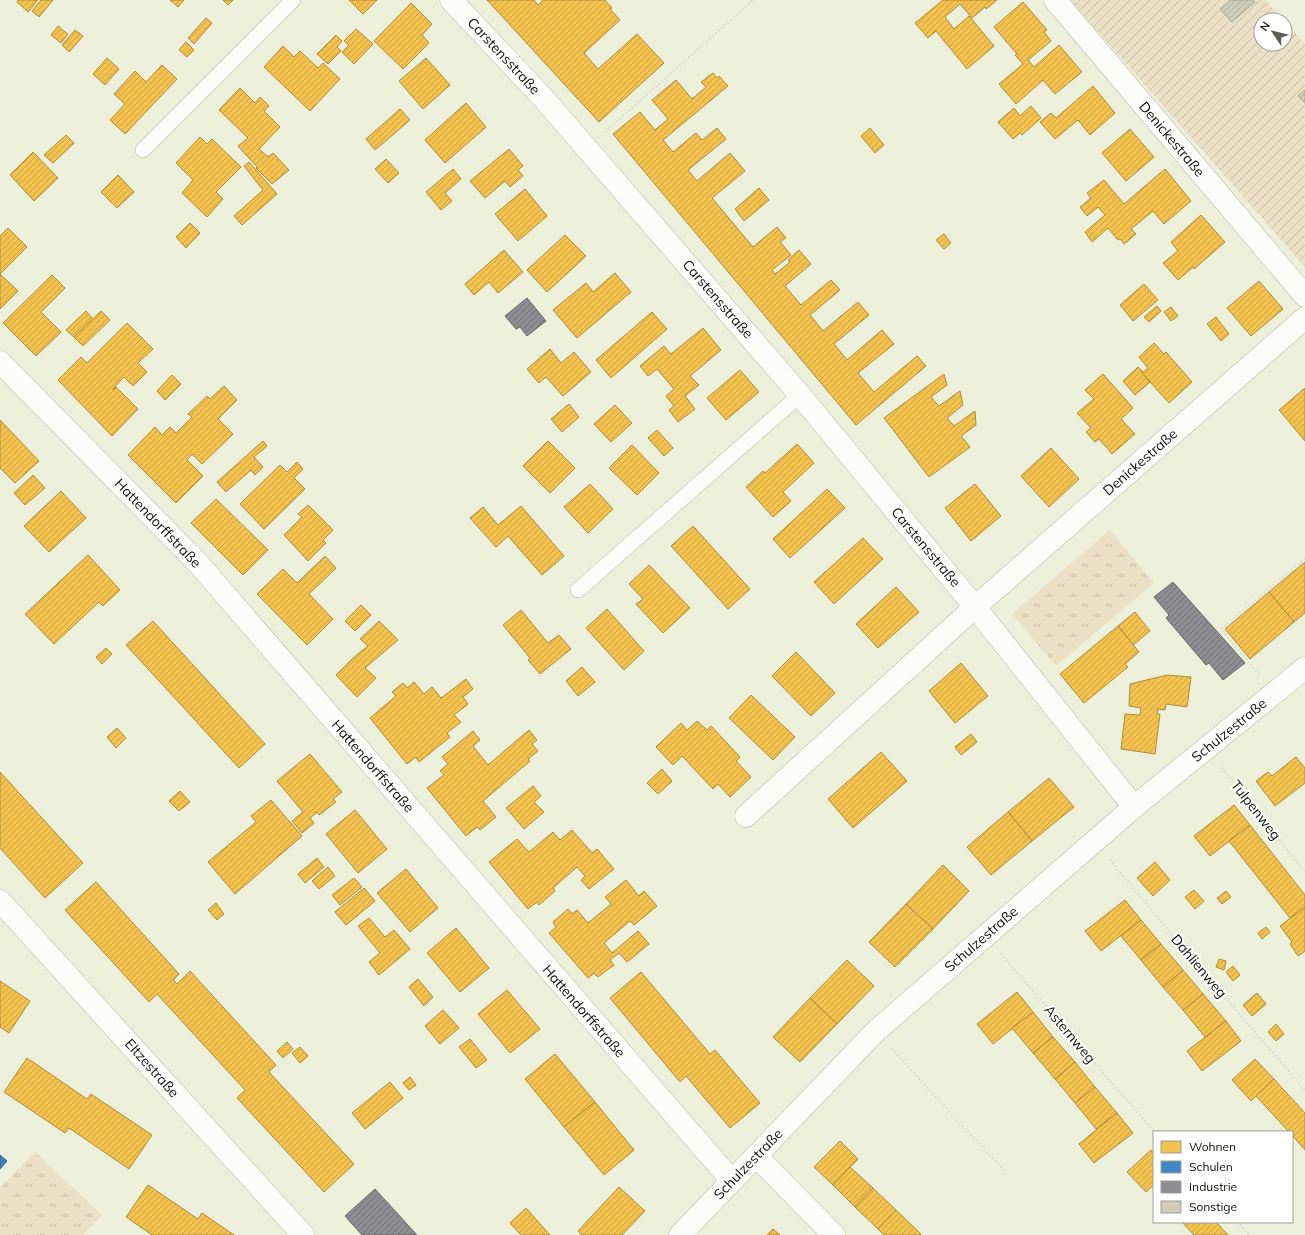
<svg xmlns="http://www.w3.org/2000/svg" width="1305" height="1235" viewBox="0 0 1305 1235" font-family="Mulish,sans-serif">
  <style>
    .grass { fill: url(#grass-tufts) }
    .garden { fill: url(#garden-furrows) }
    .homes { fill: url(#homes-hatch); stroke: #ad8c38 }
    .schools { fill: url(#schools-hatch); stroke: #30648b }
    .industry { fill: url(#industry-hatch); stroke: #676767 }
    .building { fill: url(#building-hatch); stroke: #a8a899 }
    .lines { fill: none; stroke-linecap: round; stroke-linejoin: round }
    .service-casing { stroke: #b8bbab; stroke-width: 16 }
    .minor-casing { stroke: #b8bbab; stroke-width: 23 }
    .path { stroke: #d1d2cc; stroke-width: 2.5; stroke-dasharray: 1 3; stroke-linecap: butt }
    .service { stroke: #fcfdf9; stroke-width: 15 }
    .minor { stroke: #fcfdf9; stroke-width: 22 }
    .labels { text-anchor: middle; stroke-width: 4; stroke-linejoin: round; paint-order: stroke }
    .street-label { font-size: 14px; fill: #0d0f04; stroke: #fff }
  </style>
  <defs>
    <pattern id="grass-tufts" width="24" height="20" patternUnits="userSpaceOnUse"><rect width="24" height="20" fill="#ebdfc4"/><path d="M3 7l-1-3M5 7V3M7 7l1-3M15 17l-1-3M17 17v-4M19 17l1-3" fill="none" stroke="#c8bea7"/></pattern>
    <pattern id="garden-furrows" width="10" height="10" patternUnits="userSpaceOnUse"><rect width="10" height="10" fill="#ebdfc4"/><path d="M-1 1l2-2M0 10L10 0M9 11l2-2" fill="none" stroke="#c8bea7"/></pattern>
    <pattern id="homes-hatch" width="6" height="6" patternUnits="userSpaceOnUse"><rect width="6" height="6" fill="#f2c14e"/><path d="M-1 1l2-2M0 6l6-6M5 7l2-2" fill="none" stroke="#cea542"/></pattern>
    <pattern id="schools-hatch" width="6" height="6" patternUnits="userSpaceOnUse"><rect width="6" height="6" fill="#3f88c5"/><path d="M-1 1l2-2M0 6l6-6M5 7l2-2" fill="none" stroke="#336e9e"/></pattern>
    <pattern id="industry-hatch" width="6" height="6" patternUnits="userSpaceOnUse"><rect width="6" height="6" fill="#8d8d92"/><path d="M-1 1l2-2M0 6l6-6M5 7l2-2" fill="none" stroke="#727275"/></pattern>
    <pattern id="building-hatch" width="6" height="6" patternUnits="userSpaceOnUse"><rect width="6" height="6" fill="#cfcdb9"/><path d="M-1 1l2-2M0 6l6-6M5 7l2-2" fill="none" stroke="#b1af9d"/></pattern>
  </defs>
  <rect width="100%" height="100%" fill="#ecf0da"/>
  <g class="grass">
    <path d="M1110 530 1154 583 1056 666 1012 614Z"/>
    <path d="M35 1152 102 1215 83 1235H0V1188Z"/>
  </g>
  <path class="garden" d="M1070 0H1265L1283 20H1261V44H1285V22L1305 44V267Z"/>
  <g class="homes">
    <path d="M18 0H38L28 12 17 2Z"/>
    <path d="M41 0H53L39 17 32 11Z"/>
    <path d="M170 0H184L178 7Z"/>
    <path d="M223 0H233L228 5Z"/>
    <path d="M349 0H377L363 14Z"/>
    <path d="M487 0H534L538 5 543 0H605L612 8 610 9 620 20 584 53 598 69 637 34 664 63 599 122Z"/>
    <path d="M943 0H997L986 9 985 7 972 18 960 4 945 17 954 29 969 16 994 46 967 69 936 31 928 38 915 23Z"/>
    <path d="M1023 2 1047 30 1044 32 1051 41 1028 60 1034 67 1059 45 1082 72 1055 94 1043 80 1016 104 999 84 1023 64 1015 55 1017 54 994 27Z"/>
    <path d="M411 3 432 24 422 35 429 43 403 69 374 41Z"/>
    <path d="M206 18 212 23 194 44 188 38Z"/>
    <path d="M58 26 68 34 61 43 51 35Z"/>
    <path d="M356 29 373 44 354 64 342 52 349 45 344 41Z"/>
    <path d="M75 30 83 36 69 52 62 45Z"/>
    <path d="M336 35 342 41 337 47 341 51 328 64 317 54Z"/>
    <path d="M186 42 194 50 187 57 179 50Z"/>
    <path d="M283 46 294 57 300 51 318 68 323 63 340 79 310 111 264 67Z"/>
    <path d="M107 58 119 69 105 85 93 74Z"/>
    <path d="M426 58 450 85 423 109 399 81Z"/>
    <path d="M162 65 177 79 125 134 110 120 125 104 114 94 135 71 146 82Z"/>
    <path d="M713 73 717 78 719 76 728 86 663 140 673 152 696 133 702 140 717 128 726 139 688 170 697 181 730 153 745 171 712 198 753 247 777 227 786 238 780 242 791 255 772 270 775 274 790 262 788 260 799 250 811 264 785 286 801 305 831 280 840 290 810 315 823 331 858 302 869 315 834 344 847 360 882 330 894 344 858 373 874 392 917 356 926 366 856 425 613 134 640 112 655 130 668 119 652 100 676 80 692 99 706 87 701 82Z"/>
    <path d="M1093 86 1115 113 1090 135 1078 120 1055 139 1040 122 1051 113 1056 118Z"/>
    <path d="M240 88 255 103 260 97 269 106 264 111 280 127 259 149 268 157 273 153 289 170 272 184 256 168 257 167 238 146 248 138 219 110Z"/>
    <path d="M466 103 486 127 445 163 425 140Z"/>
    <path d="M1031 106 1041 118 1022 135 1020 133 1013 139 998 122 1014 108 1020 116Z"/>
    <path d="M400 109 410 120 375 150 366 139Z"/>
    <path d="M870 128 884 145 875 153 861 136Z"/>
    <path d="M1130 129 1154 157 1126 181 1102 153Z"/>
    <path d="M66 135 74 143 53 163 44 155Z"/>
    <path d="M200 137 207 144 212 139 241 167 216 192 223 199 207 217 182 193 193 180 176 163Z"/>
    <path d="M509 149 523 166 518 170 523 176 510 187 505 181 485 198 470 181Z"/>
    <path d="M33 152 58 178 34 201 10 175Z"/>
    <path d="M386 159 399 173 388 183 375 169Z"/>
    <path d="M249 162 277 194 242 225 234 216 263 190 244 166Z"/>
    <path d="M453 169 461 179 445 193 452 201 441 210 426 192Z"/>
    <path d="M1165 169 1191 201 1164 224 1153 211 1131 229 1136 234 1124 244 1120 239 1118 240 1108 228 1092 242 1085 232 1105 215 1098 207 1087 216 1080 207 1091 198 1087 193 1104 180 1124 204Z"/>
    <path d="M118 175 134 192 117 208 101 192Z"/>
    <path d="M759 188 769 200 744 221 735 209Z"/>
    <path d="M525 189 547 216 518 241 495 214Z"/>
    <path d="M1201 215 1225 242 1194 269 1193 267 1178 280 1163 263 1178 251 1171 242Z"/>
    <path d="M190 223 200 233 186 248 176 237Z"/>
    <path d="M8 228 27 247 0 274V236Z"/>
    <path d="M944 234 951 243 944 249 936 240Z"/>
    <path d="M565 235 586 256 547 292 527 270Z"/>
    <path d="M504 250 523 272 498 293 489 282 474 295 465 284Z"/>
    <path d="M615 273 631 292 577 338 553 310 586 283 593 292Z"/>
    <path d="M0 274 18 291 0 309Z"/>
    <path d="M52 275 65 288 41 312 61 332 36 356 3 323Z"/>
    <path d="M1259 281 1283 309 1251 336 1227 308Z"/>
    <path d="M1144 284 1158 300 1133 321 1120 305Z"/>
    <path d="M1157 306 1161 311 1149 322 1144 317Z"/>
    <path d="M1171 307 1178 316 1171 321 1164 312Z"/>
    <path d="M86 311 93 319 74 337 66 330Z"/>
    <path d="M101 311 110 320 83 346 74 337Z"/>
    <path d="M652 312 667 329 611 378 596 360Z"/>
    <path d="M1216 317 1229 334 1221 341 1207 324Z"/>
    <path d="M127 323 153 349 138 363 147 372 133 386 124 377 113 389V390L116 387 138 409 112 436 58 380 81 357 87 363Z"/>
    <path d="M703 328 721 350 690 376 699 385 685 396 695 409 678 422 669 410 674 406 666 396 674 389 657 369 648 376 640 366 664 346 671 354Z"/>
    <path d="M1154 343 1164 354 1166 352 1192 382 1169 403 1142 373 1148 368 1139 357Z"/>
    <path d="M550 349 561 363 574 352 591 372 563 396 546 377 539 383 527 369Z"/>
    <path d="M1138 367 1143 372 1142 373 1150 382 1135 395 1123 381Z"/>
    <path d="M740 370 759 392 726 420 707 398Z"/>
    <path d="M944 374 947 385 931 397 939 406 960 391 963 405 947 418 954 426 975 411 976 425 961 436 970 447 929 477 884 418Z"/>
    <path d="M1103 374 1133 408 1121 419 1135 434 1112 454 1099 439 1095 442 1086 432 1091 428 1077 413 1094 399 1085 390Z"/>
    <path d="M172 375 181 384 165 400 157 391Z"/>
    <path d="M224 386 237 400 218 419 233 434 202 464 192 454 187 460 203 476 176 503 128 455 155 427 162 435 170 427 176 433 192 417 188 414 207 396 210 399Z"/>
    <path d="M1305 388V441L1279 410Z"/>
    <path d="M569 404 579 417 562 432 551 419Z"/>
    <path d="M615 405 632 423 611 442 594 424Z"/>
    <path d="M0 420 39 461 15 483 0 468Z"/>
    <path d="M657 430 673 448 664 456 648 438Z"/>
    <path d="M263 441 267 446 254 457 263 467 255 475 251 470 226 492 217 482Z"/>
    <path d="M548 441 575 468 550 493 523 466Z"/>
    <path d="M797 444 814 463 783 492 791 501 773 517 746 487 763 471 765 473Z"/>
    <path d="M632 445 659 473 637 495 609 468Z"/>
    <path d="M1051 448 1079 479 1049 507 1021 476Z"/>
    <path d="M297 462 303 469 294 478 305 489 264 529 240 504 280 465 287 472Z"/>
    <path d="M33 475 45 488 25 505 14 493Z"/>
    <path d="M590 484 613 509 588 533 564 507Z"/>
    <path d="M975 484 1001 516 971 541 945 508Z"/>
    <path d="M827 489 845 508 790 558 773 539Z"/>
    <path d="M61 491 86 518 49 552 24 526Z"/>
    <path d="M216 499 268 550 243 575 191 523Z"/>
    <path d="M308 505 333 530 323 540 326 543 308 561 284 535 302 517 298 514Z"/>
    <path d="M521 506 564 556 542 575 508 536 496 547 470 518 483 507 498 525Z"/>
    <path d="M693 526 750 589 728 609 671 546Z"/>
    <path d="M863 538 883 559 834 604 814 582Z"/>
    <path d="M88 555 120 590 103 606 99 602 54 644 25 614Z"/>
    <path d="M325 556 336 568 309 594 333 619 307 645 257 594 283 569 297 583Z"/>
    <path d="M1305 562V613L1294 622 1269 592Z"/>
    <path d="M649 565 690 608 663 633 636 604 643 599 629 584Z"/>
    <path d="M896 587 919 612 878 648 856 624Z"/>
    <path d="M1269 592 1294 622 1250 659 1225 629Z"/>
    <path d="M361 605 371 615 355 631 345 621Z"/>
    <path d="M607 609 644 651 624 670 586 628Z"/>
    <path d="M521 610 548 643 559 635 571 649 540 674 528 660 530 658 503 625Z"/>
    <path d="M1135 612 1150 631 1133 645 1118 626Z"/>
    <path d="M153 621 265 744 239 768 126 645Z"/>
    <path d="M379 621 398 640 365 668 376 678 357 697 336 675 354 657 368 646 360 639Z"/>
    <path d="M1118 626 1139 652 1125 664 1128 667 1084 703 1060 674Z"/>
    <path d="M106 648 112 654 102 664 96 657Z"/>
    <path d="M796 652 835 693 811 716 772 676Z"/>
    <path d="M961 663 988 696 955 723 929 691Z"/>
    <path d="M582 667 595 682 578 696 566 681Z"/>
    <path d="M1167 675 1191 677 1187 707 1166 704 1165 710 1158 709 1157 714H1160L1155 754 1121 749 1125 714 1140 715 1141 708 1129 706 1130 684Z"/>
    <path d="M466 679 473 689 463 697 468 704 454 715 461 722 447 733 450 737 419 762 416 757 407 764 370 718 396 696 392 692 403 683 407 688 414 682 424 694 432 687 441 698Z"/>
    <path d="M751 695 795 737 773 760 729 718Z"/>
    <path d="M697 721 707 730 711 726 740 757 736 761 751 777 730 797 718 784 713 789 682 756 673 765 656 747 681 723 687 730Z"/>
    <path d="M117 728 126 738 116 748 107 737Z"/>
    <path d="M529 730 537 740 532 744 538 751 528 759 530 761 483 801 496 817 480 830 477 827 466 836 427 788 444 775 440 771 448 764 442 757 473 731 480 740 473 746 488 765Z"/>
    <path d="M971 734 977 742 961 755 955 747Z"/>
    <path d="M881 752 907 781 853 828 828 799Z"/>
    <path d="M310 754 342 792 333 799 336 802 319 815 317 812 310 818 314 823 302 833 292 821 303 812 277 781Z"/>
    <path d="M1296 757 1305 768V783L1275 806 1256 781 1268 772 1272 776Z"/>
    <path d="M662 769 672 781 658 794 647 783Z"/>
    <path d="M0 772 83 863 45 898 0 848Z"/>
    <path d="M1049 778 1074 807 1032 841 1008 812Z"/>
    <path d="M533 786 541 796 534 802 544 812 524 829 506 808Z"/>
    <path d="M180 791 190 802 179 811 169 801Z"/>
    <path d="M271 800 302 836 235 894 208 862 256 822 251 816Z"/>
    <path d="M1234 805 1250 825 1210 856 1194 836Z"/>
    <path d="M355 810 387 849 358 873 326 834Z"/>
    <path d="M1008 812 1032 841 991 875 967 847Z"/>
    <path d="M1250 825 1305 895V907L1290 918 1229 841Z"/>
    <path d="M572 830 592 853 597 849 614 869 589 889 581 880 585 876 577 867 553 888 555 891 539 905 537 902 528 909 489 862 517 839 529 852 553 832 560 840Z"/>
    <path d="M317 858 324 867 305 883 298 874Z"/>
    <path d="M1155 862 1170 880 1153 896 1137 878Z"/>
    <path d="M943 865 969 891 933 929 906 904Z"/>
    <path d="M328 867 335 876 319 889 312 881Z"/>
    <path d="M406 869 438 908 410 932 377 893Z"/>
    <path d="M354 878 362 887 340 905 332 895Z"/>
    <path d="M626 880 639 896 644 891 657 906 634 925 630 921 604 943 612 953 638 931 649 944 627 962 619 953 610 960 614 965 598 977 594 973 588 978 549 933 556 927 553 922 568 909 572 914 577 910 588 923 611 904 605 897Z"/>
    <path d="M96 882 179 974 173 980 177 984 190 971 276 1065 269 1072 354 1164 324 1192 237 1098 245 1090 157 994 149 1002 65 910Z"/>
    <path d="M364 888 375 901 346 925 335 912Z"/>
    <path d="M1194 890 1204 901 1195 909 1185 897Z"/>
    <path d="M1226 891 1231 897 1222 904 1217 898Z"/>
    <path d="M1125 900 1141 920 1101 951 1085 931Z"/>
    <path d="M216 903 224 914 217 920 208 910Z"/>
    <path d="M906 904 933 929 895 967 869 942Z"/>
    <path d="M1305 907V951L1298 956 1290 944 1292 942 1280 926Z"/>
    <path d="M369 918 385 937 394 930 410 949 379 975 369 962 380 953 358 926Z"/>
    <path d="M1141 920 1161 944 1141 960 1121 936Z"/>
    <path d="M1266 927 1270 932 1262 939 1258 933Z"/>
    <path d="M456 928 489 968 460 992 427 953Z"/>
    <path d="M1161 944 1183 970 1163 987 1141 960Z"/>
    <path d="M1219 959 1226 961 1224 970 1216 967Z"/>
    <path d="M847 960 874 986 837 1024 810 998Z"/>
    <path d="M1233 966 1240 975 1233 981 1226 972Z"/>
    <path d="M1183 970 1203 994 1183 1010 1163 987Z"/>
    <path d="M641 972 710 1054 715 1050 760 1103 730 1128 686 1076 680 1082 610 998Z"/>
    <path d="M418 979 433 997 424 1006 409 987Z"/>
    <path d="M0 981 30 1001 9 1033 0 1027Z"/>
    <path d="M507 990 540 1029 510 1053 478 1014Z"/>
    <path d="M1017 992 1033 1012 993 1044 977 1024Z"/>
    <path d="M1257 993 1266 1004 1252 1016 1243 1005Z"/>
    <path d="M1203 994 1226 1021 1205 1037 1183 1010Z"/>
    <path d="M810 998 837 1024 800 1062 773 1037Z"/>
    <path d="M443 1010 459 1028 440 1044 425 1026Z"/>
    <path d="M1033 1012 1053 1037 1033 1053 1012 1028Z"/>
    <path d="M1226 1021 1241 1041 1202 1071 1187 1051Z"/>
    <path d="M1276 1024 1284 1034 1276 1041 1268 1032Z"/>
    <path d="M1053 1037 1075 1062 1055 1079 1033 1053Z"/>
    <path d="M470 1039 487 1060 476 1068 459 1047Z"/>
    <path d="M287 1042 293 1049 283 1058 277 1051Z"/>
    <path d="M300 1047 308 1056 300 1063 292 1053Z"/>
    <path d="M555 1054 595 1102 564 1127 525 1079Z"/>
    <path d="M27 1058 87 1099 91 1094 152 1135 129 1169 69 1128 65 1133 4 1092Z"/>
    <path d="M1255 1059 1274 1079 1251 1101 1232 1080Z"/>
    <path d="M1075 1062 1095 1087 1075 1103 1055 1079Z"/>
    <path d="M410 1077 416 1085 409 1090 403 1083Z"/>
    <path d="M1274 1079 1305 1113V1150L1292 1135V1132H1289L1256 1096Z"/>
    <path d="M390 1082 403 1098 365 1129 352 1113Z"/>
    <path d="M1095 1087 1117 1113 1096 1129 1075 1103Z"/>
    <path d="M595 1102 634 1150 604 1175 564 1127Z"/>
    <path d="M1117 1113 1133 1133 1094 1163 1079 1144Z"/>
    <path d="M840 1141 858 1159 833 1185 814 1167Z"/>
    <path d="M1151 1150 1154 1154V1185L1146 1192 1127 1172Z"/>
    <path d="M850 1167 873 1188 855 1207 833 1185Z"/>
    <path d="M148 1185 198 1219 202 1213 234 1235H152L126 1217Z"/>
    <path d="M619 1187 645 1211 622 1235H582L578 1231Z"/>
    <path d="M873 1188 896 1210 878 1229 855 1207Z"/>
    <path d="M526 1208 550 1235H521L510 1223Z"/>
    <path d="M896 1210 921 1234 920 1235H884L878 1229Z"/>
    <path d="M1182 1222H1216L1228 1235H1194Z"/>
    <path d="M773 1229 780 1235H767Z"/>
  </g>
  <path class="schools" d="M0 1155 7 1161 0 1169Z"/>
  <g class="industry">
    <path d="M527 298 546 321 527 336 520 327 516 329 505 316Z"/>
    <path d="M1173 582 1245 663 1223 680 1209 663 1206 665 1166 618 1169 615 1154 597Z"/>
    <path d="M375 1189 417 1235H362L345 1216Z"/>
  </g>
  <g class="building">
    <path d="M1231 0H1253L1255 2 1232 22 1220 9Z"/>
    <path d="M1305 90V103L1298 96Z"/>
  </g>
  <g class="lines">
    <defs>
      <g id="service">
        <path d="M143 150 293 0"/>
        <path d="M578 590 800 395"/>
      </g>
      <g id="minor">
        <path d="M451 0 544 99 800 395 975 607 1134 807"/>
        <path d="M1055 0 1305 296"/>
        <path d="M0 362 197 562 732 1181"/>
        <path d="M746 816 975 607 1305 318"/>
        <path d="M0 901 303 1235"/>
        <path d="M756 1156 834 1235"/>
        <path d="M680 1235 876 1031 1134 807 1305 668"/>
      </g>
    </defs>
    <use href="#service" class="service-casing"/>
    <use href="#minor" class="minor-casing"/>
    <g class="path">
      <path d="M605 132 753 0"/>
      <path d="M1259 675 1221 629 1305 559"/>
      <path d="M1222 768 1305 872"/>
      <path d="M1110 860 1209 979 1305 1090"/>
      <path d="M1001 954 1124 1097 1155 1132"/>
      <path d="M892 1049 1006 1173"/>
      <path d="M1237 1222 1249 1235"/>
    </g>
    <use href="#service" class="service"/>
    <use href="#minor" class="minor"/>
  </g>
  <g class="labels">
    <g class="street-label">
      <text transform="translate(504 56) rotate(47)" y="5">Carstensstraße</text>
      <text transform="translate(1172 139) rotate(50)" y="5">Denickestraße</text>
      <text transform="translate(718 299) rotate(49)" y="5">Carstensstraße</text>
      <text transform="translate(1140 462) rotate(-41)" y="5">Denickestraße</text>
      <text transform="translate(158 523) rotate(46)" y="5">Hattendorffstraße</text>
      <text transform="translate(926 547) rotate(50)" y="5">Carstensstraße</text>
      <text transform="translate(1229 730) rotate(-39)" y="5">Schulzestraße</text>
      <text transform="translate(373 766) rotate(49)" y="5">Hattendorffstraße</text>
      <text transform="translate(1256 810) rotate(52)" y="5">Tulpenweg</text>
      <text transform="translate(981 939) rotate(-41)" y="5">Schulzestraße</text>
      <text transform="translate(1199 966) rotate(50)" y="5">Dahlienweg</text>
      <text transform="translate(584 1011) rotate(49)" y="5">Hattendorffstraße</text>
      <text transform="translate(1070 1034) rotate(50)" y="5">Asternweg</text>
      <text transform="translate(152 1068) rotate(48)" y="5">Eltzestraße</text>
      <text transform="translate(748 1164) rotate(-46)" y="5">Schulzestraße</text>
    </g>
  </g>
  <rect x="1153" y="1131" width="140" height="92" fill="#ffffff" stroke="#9e9f9b"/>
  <rect x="1161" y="1141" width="20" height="12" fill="#f2c14e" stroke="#9e9f9b"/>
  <text x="1189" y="1151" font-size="12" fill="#0d0f04">Wohnen</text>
  <rect x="1161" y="1161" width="20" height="12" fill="#3f88c5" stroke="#9e9f9b"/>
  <text x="1189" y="1171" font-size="12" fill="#0d0f04">Schulen</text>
  <rect x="1161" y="1181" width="20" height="12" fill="#8d8d92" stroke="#9e9f9b"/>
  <text x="1189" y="1191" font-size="12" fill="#0d0f04">Industrie</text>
  <rect x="1161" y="1201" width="20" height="12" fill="#cfcdb9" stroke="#9e9f9b"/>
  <text x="1189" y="1211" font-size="12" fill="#0d0f04">Sonstige</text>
  <g transform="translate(1273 32) rotate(305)"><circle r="19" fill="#ffffff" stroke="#9e9f9b"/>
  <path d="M0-3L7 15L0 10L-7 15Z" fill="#5b5e4f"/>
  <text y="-6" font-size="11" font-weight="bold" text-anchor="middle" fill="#0d0f04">N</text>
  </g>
</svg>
